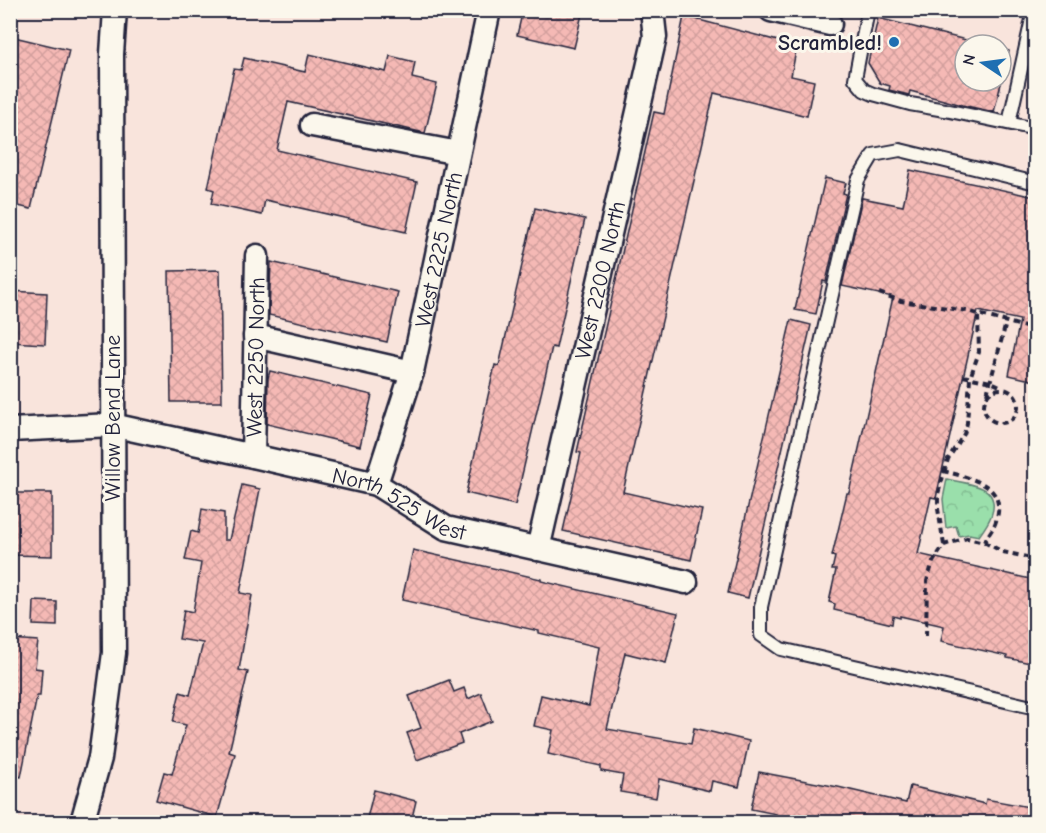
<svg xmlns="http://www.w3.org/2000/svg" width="1046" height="833" viewBox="0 0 1046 833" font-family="'Comic Neue',sans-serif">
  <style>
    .park { fill: url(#park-crowns); stroke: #5e8073; stroke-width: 1.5 }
    .building { fill: url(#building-cross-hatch); stroke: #22223b; stroke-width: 1.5 }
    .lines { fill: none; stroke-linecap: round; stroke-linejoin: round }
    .service-casing { stroke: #22223b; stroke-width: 16 }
    .minor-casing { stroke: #22223b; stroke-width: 27 }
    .path { stroke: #22223b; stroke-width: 4; stroke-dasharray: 6 4.5; stroke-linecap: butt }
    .service { stroke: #fbf7ec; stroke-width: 12 }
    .minor { stroke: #fbf7ec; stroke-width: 22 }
    .poi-dot { fill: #1f6fb2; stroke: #fbf7ec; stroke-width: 2 }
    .labels { text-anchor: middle; stroke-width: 6; stroke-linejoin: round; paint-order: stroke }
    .poi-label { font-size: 22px; font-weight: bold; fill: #22223b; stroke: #fbf7ec; text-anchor: end }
    .street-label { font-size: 22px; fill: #22223b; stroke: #fbf7ec }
  </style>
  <defs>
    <pattern id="park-crowns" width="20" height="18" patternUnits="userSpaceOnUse" patternTransform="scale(1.5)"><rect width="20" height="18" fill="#9adfab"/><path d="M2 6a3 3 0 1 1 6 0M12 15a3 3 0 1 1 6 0" fill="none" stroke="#84bf94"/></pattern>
    <pattern id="building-cross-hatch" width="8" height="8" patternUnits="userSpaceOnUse" patternTransform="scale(1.5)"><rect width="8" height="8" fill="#f5b9b5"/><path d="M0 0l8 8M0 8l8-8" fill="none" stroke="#d29f9d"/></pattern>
  </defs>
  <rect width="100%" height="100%" fill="#f9e4dc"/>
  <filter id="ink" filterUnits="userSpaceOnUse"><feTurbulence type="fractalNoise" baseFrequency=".0167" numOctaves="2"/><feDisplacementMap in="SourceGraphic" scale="12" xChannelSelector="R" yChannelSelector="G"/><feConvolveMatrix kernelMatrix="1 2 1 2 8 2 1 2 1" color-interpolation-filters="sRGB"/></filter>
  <g filter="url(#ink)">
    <path class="park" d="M947 479C957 482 981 484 988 492 1001 506 987 525 979 536L969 534 959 536 956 526 946 528 943 499Z"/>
    <g class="building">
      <path d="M523 10H583L574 48 517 35Z"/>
      <path d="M684 16 797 46 791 76 814 81 807 116 714 93 623 492 702 510 691 560 563 531 581 453 577 452 654 112 664 114Z"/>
      <path d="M878 18 986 45H965V81H1001V49L1009 51 994 112 962 105 910 91 909 95 889 90 890 86 880 83 868 63Z"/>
      <path d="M10 36 69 50 31 209 10 204Z"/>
      <path d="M309 54 386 72 390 56 415 62 412 78 437 84 425 133 288 102 277 150 417 182 406 232 265 200 262 215 211 204 214 190 208 188 234 69 241 70 244 58 305 72Z"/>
      <path d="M910 170 1035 197V381L1009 375 1020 320 978 311 936 498 931 497 918 554 1035 580V664L1007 658V656L941 641 944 626 900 616V618L893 616 892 624 834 610 835 604 829 602 836 570H832L835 557 832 556 847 493H849L893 297 842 286 862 198 903 206Z"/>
      <path d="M825 178 846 183 843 193 846 194 826 282 823 281 816 314 795 310Z"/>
      <path d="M535 208 585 219 556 348 552 347 515 505 466 493 495 365 499 366Z"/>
      <path d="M271 262 398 292 387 342 269 315Z"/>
      <path d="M220 270 222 402H171L169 271Z"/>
      <path d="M10 291 47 293 45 344 10 342Z"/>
      <path d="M791 320 811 325 748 598 728 593Z"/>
      <path d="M270 371 372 395 360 446 267 424 268 378Z"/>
      <path d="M242 485 260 489 240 593 252 595 239 670 248 672 229 752 235 754 217 817 156 800 164 772 172 774 186 725 173 722 180 692 190 695 203 643 179 639 184 610 193 612 201 563 185 560 191 531 198 533 202 509 224 513V540H229Z"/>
      <path d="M10 493H52V556L10 555Z"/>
      <path d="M413 550 541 579V581L678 613 666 663 625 653 607 729 691 744 694 728 749 741 739 787 712 781 710 791 659 779 656 798 620 792 623 775 601 771V766L548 754 553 730 534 726 541 695 589 706 599 647 539 633V631L402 600Z"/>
      <path d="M34 601 57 602V626L33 625Z"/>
      <path d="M10 639 38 641 35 668 42 669 40 696H37L21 777 10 776Z"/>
      <path d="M449 680 454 692 464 688 468 699 481 693 492 721 459 734 462 743 417 760 407 733 421 728 409 696Z"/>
      <path d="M759 772 838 787 906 803 910 786 985 804 986 799 1035 808V822H774L776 814 751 809Z"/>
      <path d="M374 790 416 801 411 822H374V820L367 818Z"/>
    </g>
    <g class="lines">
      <defs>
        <g id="service">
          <path d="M868 10 855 79 864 90 873 94 910 104 945 110 1036 129"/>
          <path d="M1009 123 1034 10"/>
          <path d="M1036 183 900 150 873 155 858 180 761 607V635L781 649 1036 708"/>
        </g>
        <g id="minor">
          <path d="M771 10 830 24"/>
          <path d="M312 125 458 153"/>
          <path d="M255 336 412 372"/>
          <path id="s1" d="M10 430 112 425 253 456 376 484 446 528 686 582"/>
          <path id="s2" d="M253 456 257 256"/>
          <path id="s3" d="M376 484 412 372 489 10"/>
          <path id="s4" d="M538 549 655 37 652 10"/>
          <path d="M82 822 100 758 114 653 112 54 115 10"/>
        </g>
      </defs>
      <use href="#service" class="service-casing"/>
      <use href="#minor" class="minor-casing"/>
      <g class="path">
        <path d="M879 293 901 301 967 311 1036 330"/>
        <path d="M963 376 991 382 1002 387"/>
        <circle cx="1001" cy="406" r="17"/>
        <path d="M987 394 1006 323"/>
        <path d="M943 471C970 478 1008 484 996 521 994 528 988 535 984 542"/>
        <path d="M944 545 938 509V494L948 459 964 434 967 423 970 378 979 352 978 315"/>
        <path d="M926 636 927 581 933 562 944 545 967 538 984 542 1003 552 1036 559"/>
      </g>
      <use href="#service" class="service"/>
      <use href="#minor" class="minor"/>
    </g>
  </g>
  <circle class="poi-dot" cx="894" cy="42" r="6"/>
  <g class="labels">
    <g class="poi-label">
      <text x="882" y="50">Scrambled!</text>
    </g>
    <g class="street-label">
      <text dy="8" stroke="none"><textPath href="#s3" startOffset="243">West 2225 North</textPath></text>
      <text dy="8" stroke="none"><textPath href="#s4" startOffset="276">West 2200 North</textPath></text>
      <text dy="8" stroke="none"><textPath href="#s2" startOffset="99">West 2250 North</textPath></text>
      <text transform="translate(112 418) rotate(-90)" y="8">Willow Bend Lane</text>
      <text dy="8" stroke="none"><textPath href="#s1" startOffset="402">North 525 West</textPath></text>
    </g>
  </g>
  <rect width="1046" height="833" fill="none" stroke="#fbf7ec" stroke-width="36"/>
  <rect x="18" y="18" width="1010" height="797" fill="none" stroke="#22223b" stroke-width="2" filter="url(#ink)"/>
  <g transform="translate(983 63) rotate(283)"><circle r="28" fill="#fbf7ec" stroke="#a4a2a5" stroke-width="1.5"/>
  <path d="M0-4.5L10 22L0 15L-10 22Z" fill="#1f6fb2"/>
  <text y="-9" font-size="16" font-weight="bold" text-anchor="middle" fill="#22223b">N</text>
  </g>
</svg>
